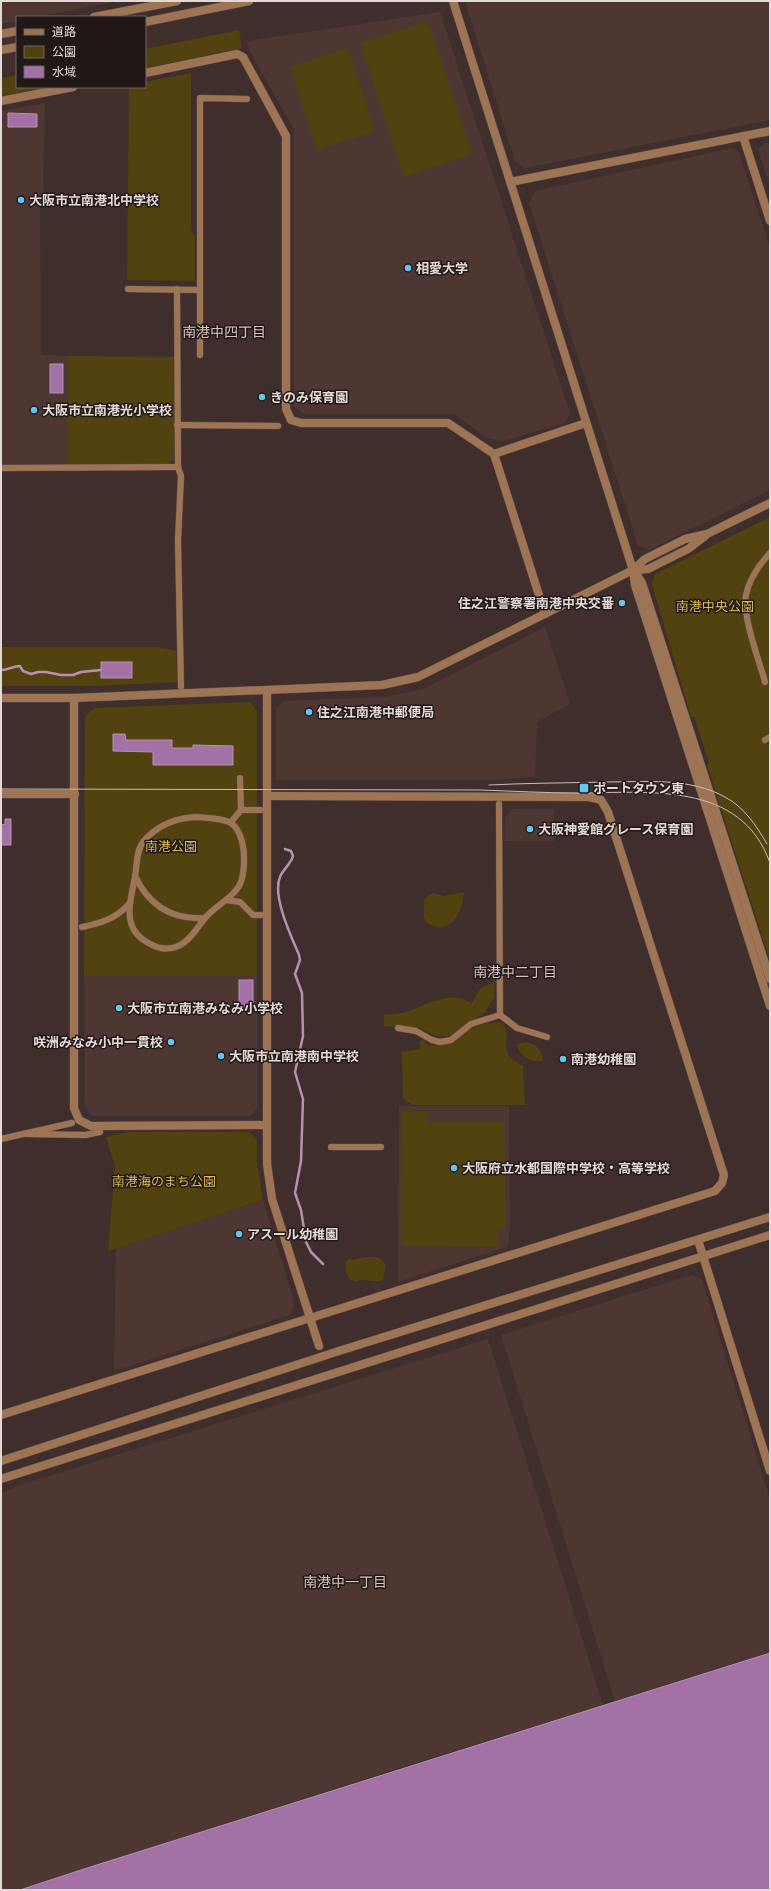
<svg xmlns="http://www.w3.org/2000/svg" width="771" height="1891" viewBox="0 0 771 1891" font-family="Manrope,'Noto Sans JP',sans-serif">
  <style>
    .built { fill: #4e3632 }
    .green { fill: #52420f }
    .water { fill: #a272a6; stroke: #b691b5 }
    .lines { fill: none; stroke-linecap: round; stroke-linejoin: round }
    .stream { stroke: #b691b5; stroke-width: 2.5 }
    .pedestrian-casing { stroke: #5e4d4b; stroke-width: 7 }
    .minor-casing { stroke: #5e4d4b; stroke-width: 9 }
    .tertiary-casing { stroke: #5e4d4b; stroke-width: 9 }
    .pedestrian { stroke: #9e7554; stroke-width: 6 }
    .minor { stroke: #9e7554; stroke-width: 8 }
    .tertiary { stroke: #9e7554; stroke-width: 8 }
    .tram { stroke: #c9bcbb; stroke-width: 1 }
    .poi-dot { fill: #64c5ee; stroke: #211917; stroke-width: 1.5 }
    .labels { text-anchor: middle; stroke-width: 3; stroke-linejoin: round; paint-order: stroke }
    .poi-label { font-size: 13px; font-weight: bold; fill: #e5d9d8; stroke: #211917; text-anchor: start }
    .park-label { font-size: 13px; fill: #dbbb56; stroke: #211917 }
    .neighbourhood-label { font-size: 14px; fill: #d8c1be; stroke: #211917 }
  </style>
  <rect width="100%" height="100%" fill="#402e2c"/>
  <g class="built">
    <path d="M1 1H119L38 17H17V21L1 24Z"/>
    <path d="M465 1H770V120L525 168 515 161Z"/>
    <path d="M440 12 570 413 565 423 503 441 487 438 454 414H304L294 406V129L249 50 247 41Z"/>
    <path d="M45 103 43 191 40 209 41 355 68 356V466L1 465V111Z"/>
    <path d="M770 142V186L758 149 765 143Z"/>
    <path d="M733 148 739 154 770 248V490L649 550 638 545 529 203 535 191Z"/>
    <path d="M545 627 570 704 537 722 535 777 490 780H276V709L284 701 385 697 423 689Z"/>
    <path d="M513 809H554V841H505V818Z"/>
    <path d="M84 976H257L258 1107 251 1116H92L85 1107Z"/>
    <path d="M399 1106H509L510 1230 507 1247 398 1282Z"/>
    <path d="M263 1200 295 1305 290 1315 114 1371 116 1248Z"/>
    <path d="M691 1275 702 1280 770 1499V1652L615 1701 501 1335Z"/>
    <path d="M488 1339 603 1705 393 1770 20 1890H1V1493L14 1489V1487Z"/>
  </g>
  <g class="green">
    <path d="M428 21 472 154 404 177 360 43Z"/>
    <path d="M239 30 242 48 145 68V49Z"/>
    <path d="M348 48 375 131 317 150 290 67Z"/>
    <path d="M191 73V231L195 236V281L127 280 129 87H145V82Z"/>
    <path d="M17 75V87H48L1 96V78Z"/>
    <path d="M68 356 174 357V460L166 466H68Z"/>
    <path d="M770 517V961L707 765 709 763 694 717H691L652 584 655 574Z"/>
    <path d="M1 647H158L176 651 177 682 96 686H1Z"/>
    <path d="M250 702 257 711V976H84L85 717 94 708Z"/>
    <path d="M464 892C463 907 457 925 440 928L428 924 424 918V900L428 896 433 893 444 896Z"/>
    <path d="M494 983 495 996 485 1012 451 1036H436L420 1028 384 1026V1015C391 1014 399 1014 406 1012 426 1006 449 989 471 1003L473 1002C478 990 481 985 494 983Z"/>
    <path d="M499 1022C514 1029 502 1043 508 1054 510 1059 518 1063 523 1066L525 1105H412L403 1098 402 1052 420 1049V1041L424 1040 427 1045C456 1047 455 1035 478 1026 485 1023 492 1023 499 1022Z"/>
    <path d="M526 1042C536 1044 538 1047 543 1056L542 1061C532 1064 519 1055 517 1045L521 1043Z"/>
    <path d="M402 1112H428V1122H504L506 1227H499L497 1247 401 1246Z"/>
    <path d="M129 1132H249L257 1140V1163L263 1200 108 1251 115 1166 106 1137Z"/>
    <path d="M366 1257H378L386 1265 383 1280C374 1284 365 1277 356 1282L351 1280C347 1274 342 1266 348 1259L354 1260Z"/>
  </g>
  <g class="water">
    <path d="M8 113 37 114V127H8Z"/>
    <rect x="50" y="364" width="13" height="29"/>
    <rect x="101" y="662" width="31" height="16"/>
    <path d="M113 734H125L126 740H172V748H193V745L233 746V765H153V752L113 751Z"/>
    <path d="M5 819H11V845H1V825L5 824Z"/>
    <rect x="239" y="980" width="14" height="30"/>
    <path d="M770 1653V1890H20L84 1869Z"/>
  </g>
  <g class="lines">
    <g class="stream">
      <path d="M1 670C9 670 13 666 20 666L23 671 31 674 38 672H46L61 675H73L81 672 101 670"/>
      <path d="M285 849 291 851 293 856C291 864 283 869 280 877 272 896 291 936 299 955L300 960 295 974 302 993 303 1036 295 1072 303 1099 301 1161 295 1193 301 1210 306 1242 311 1252 323 1264"/>
    </g>
    <defs>
      <g id="pedestrian">
        <path d="M128 289 199 290"/>
        <path d="M177 289 178 467 181 476 178 541 181 687"/>
        <path d="M200 355V98L247 99"/>
        <path d="M177 425 278 426"/>
        <path d="M1 468 178 467"/>
        <path d="M765 682C759 660 742 616 746 595 749 579 759 565 770 553"/>
        <path d="M765 740 770 737"/>
        <path d="M499 804 500 1015"/>
        <path d="M241 810H261"/>
        <path d="M196 817C207 818 219 818 229 822 247 830 248 876 237 889 228 901 214 907 205 918 194 932 184 952 161 948 154 947 148 943 142 939 122 924 131 898 135 877 137 866 136 851 143 842 157 825 176 818 196 817Z"/>
        <path d="M231 822 241 810 240 778"/>
        <path d="M135 876C149 906 172 920 205 918"/>
        <path d="M226 900 240 902 253 915H261"/>
        <path d="M82 927C102 923 117 918 130 903"/>
        <path d="M500 1015 517 1028 547 1037"/>
        <path d="M398 1028 416 1031 432 1040 440 1042 451 1040 471 1024 500 1015"/>
        <path d="M27 1134 85 1135 100 1132"/>
        <path d="M1 1139 72 1123"/>
        <path d="M331 1147H381"/>
      </g>
      <path id="minor" d="M494 454 586 423"/>
      <g id="tertiary">
        <path d="M453 1 633 570 635 585 770 1006"/>
        <path d="M94 17 177 1"/>
        <path d="M145 22 249 1"/>
        <path d="M1 34 17 31"/>
        <path d="M1 50 17 47"/>
        <path d="M145 73 237 54 243 57 286 136V409L291 420 301 423H448L494 454 545 614"/>
        <path d="M1 101 73 87"/>
        <path d="M743 136 770 221"/>
        <path d="M510 182 770 131"/>
        <path d="M633 570 648 569 688 549 705 536"/>
        <path d="M635 572 642 583 770 979"/>
        <path d="M267 691V1164L272 1199 319 1346"/>
        <path d="M1 698H74L382 685 418 677 633 570 645 559 685 539 707 534 770 503"/>
        <path d="M74 698V1108L79 1120 91 1126 266 1125"/>
        <path d="M1 794H75"/>
        <path d="M698 1240 770 1471"/>
        <path d="M1 1415 715 1191 722 1183 724 1175 608 812 601 800 589 797 267 796"/>
        <path d="M1 1461 342 1350 770 1217"/>
        <path d="M1 1479 770 1235"/>
      </g>
    </defs>
    <use href="#pedestrian" class="pedestrian-casing"/>
    <use href="#minor" class="minor-casing"/>
    <use href="#tertiary" class="tertiary-casing"/>
    <use href="#pedestrian" class="pedestrian"/>
    <use href="#minor" class="minor"/>
    <use href="#tertiary" class="tertiary"/>
    <g class="tram">
      <path d="M489 785C528 783 566 783 605 782 644 782 689 777 725 797 744 807 756 825 767 844"/>
      <path d="M1 789 480 790C512 791 545 793 577 793 647 793 741 780 770 863"/>
    </g>
  </g>
  <g class="poi-dot">
    <circle cx="21" cy="200" r="4"/>
    <circle cx="408" cy="268" r="4"/>
    <circle cx="262" cy="397" r="4"/>
    <circle cx="34" cy="410" r="4"/>
    <circle cx="622" cy="603" r="4"/>
    <circle cx="309" cy="712" r="4"/>
    <rect x="579" y="783" width="10" height="10" rx="2"/>
    <circle cx="530" cy="829" r="4"/>
    <circle cx="119" cy="1008" r="4"/>
    <circle cx="171" cy="1042" r="4"/>
    <circle cx="221" cy="1056" r="4"/>
    <circle cx="563" cy="1059" r="4"/>
    <circle cx="454" cy="1168" r="4"/>
    <circle cx="239" cy="1234" r="4"/>
  </g>
  <g class="labels">
    <g class="poi-label">
      <text x="29" y="205">大阪市立南港北中学校</text>
      <text x="416" y="273">相愛大学</text>
      <text x="270" y="402">きのみ保育園</text>
      <text x="42" y="415">大阪市立南港光小学校</text>
      <text x="614" y="608" text-anchor="end">住之江警察署南港中央交番</text>
      <text x="317" y="717">住之江南港中郵便局</text>
      <text x="593" y="793">ポートタウン東</text>
      <text x="538" y="834">大阪神愛館グレース保育園</text>
      <text x="127" y="1013">大阪市立南港みなみ小学校</text>
      <text x="163" y="1047" text-anchor="end">咲洲みなみ小中一貫校</text>
      <text x="229" y="1061">大阪市立南港南中学校</text>
      <text x="571" y="1064">南港幼稚園</text>
      <text x="462" y="1173">大阪府立水都国際中学校・高等学校</text>
      <text x="247" y="1239">アスール幼稚園</text>
    </g>
    <g class="park-label">
      <text x="715" y="611">南港中央公園</text>
      <text x="171" y="851">南港公園</text>
      <text x="164" y="1186">南港海のまち公園</text>
    </g>
    <g class="neighbourhood-label">
      <text x="224" y="337">南港中四丁目</text>
      <text x="515" y="977">南港中二丁目</text>
      <text x="345" y="1587">南港中一丁目</text>
    </g>
  </g>
  <rect width="771" height="1891" fill="none" stroke="#e5d9d8" stroke-width="4"/>
  <rect x="16" y="16" width="130" height="72" fill="#211917" stroke="#6f6664"/>
  <rect x="24" y="29" width="20" height="6" fill="#9e7554" stroke="#6f6664"/>
  <text x="52" y="36" font-size="12" fill="#e5d9d8">道路</text>
  <rect x="24" y="46" width="20" height="12" fill="#52420f" stroke="#6f6664"/>
  <text x="52" y="56" font-size="12" fill="#e5d9d8">公園</text>
  <rect x="24" y="66" width="20" height="12" fill="#a272a6" stroke="#6f6664"/>
  <text x="52" y="76" font-size="12" fill="#e5d9d8">水域</text>
</svg>
